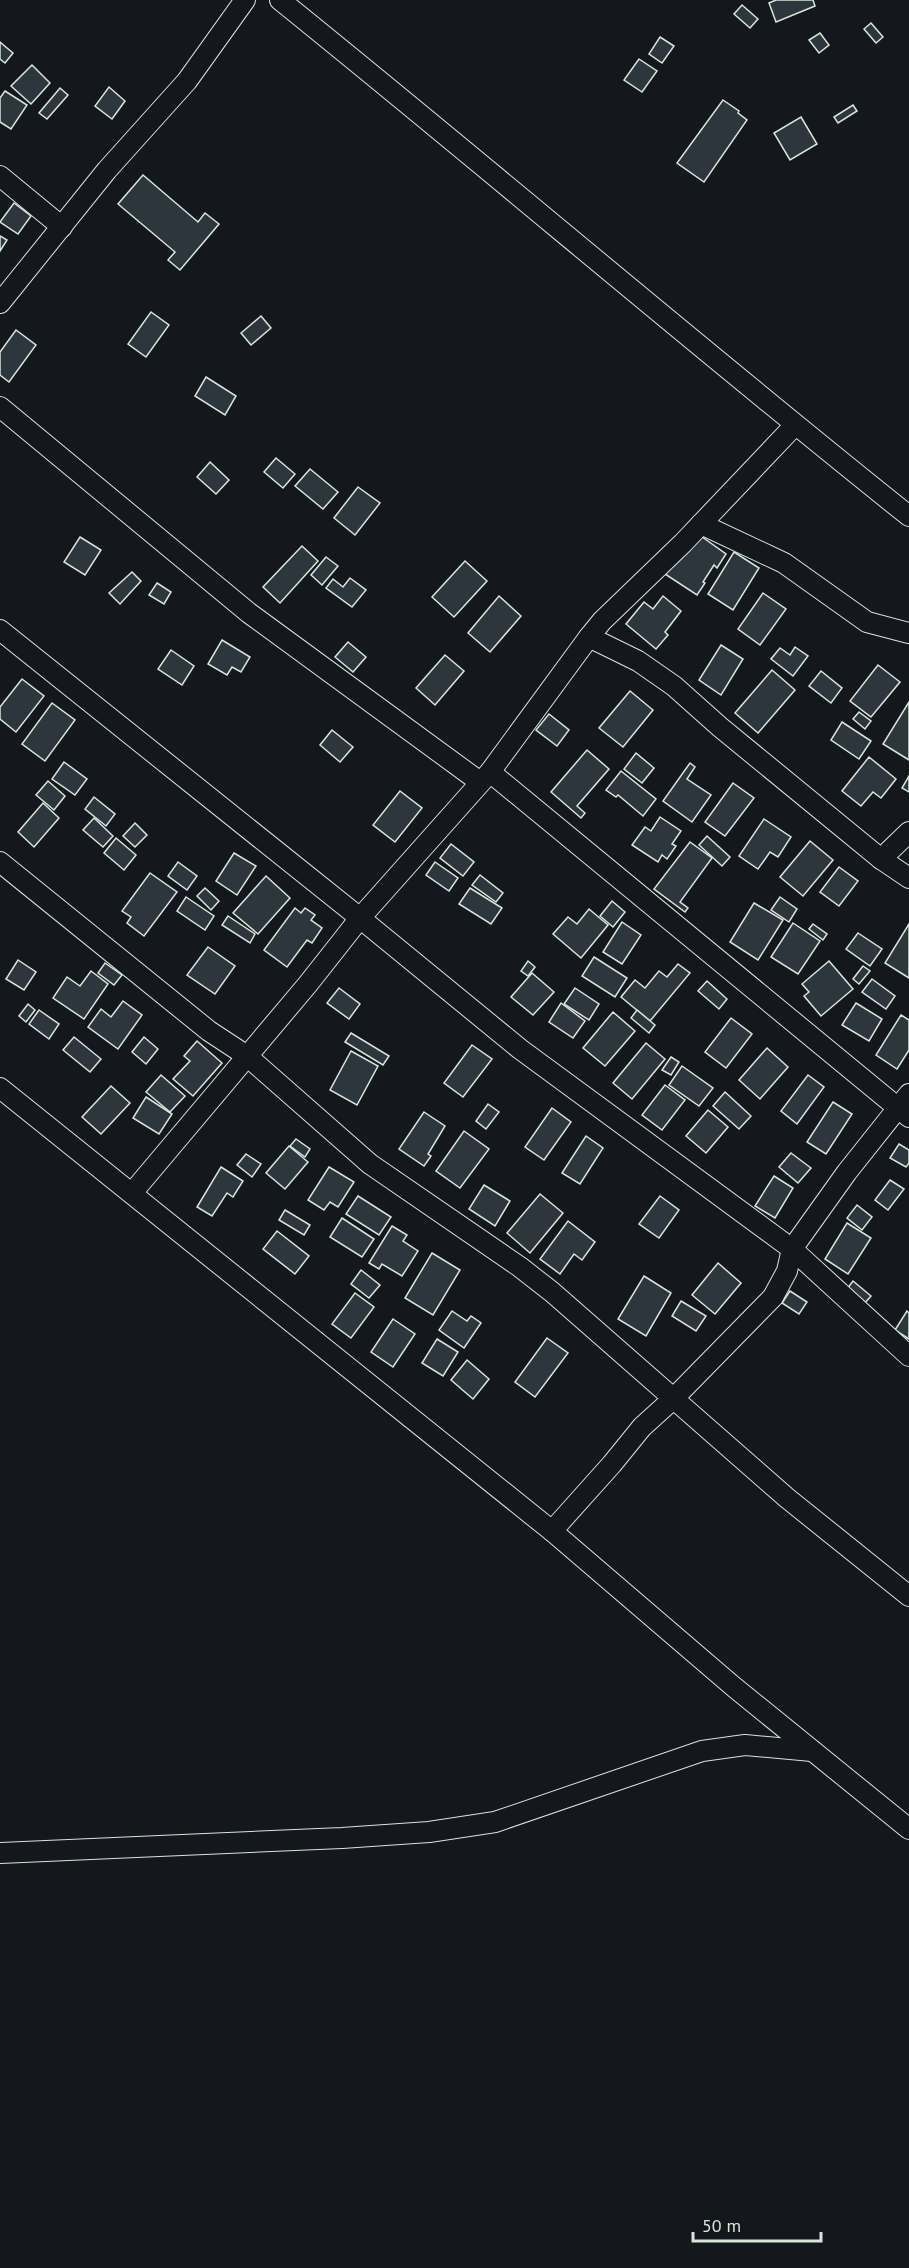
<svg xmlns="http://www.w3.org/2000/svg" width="909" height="2268" viewBox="0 0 909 2268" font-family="'PT Sans',sans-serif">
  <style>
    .building { fill: #2c363c; stroke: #d8e6dc; stroke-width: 1.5 }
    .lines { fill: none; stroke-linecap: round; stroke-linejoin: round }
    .minor-casing { stroke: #d8e6dc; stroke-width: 22 }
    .minor { stroke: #14181c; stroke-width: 20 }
  </style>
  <rect width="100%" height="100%" fill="#14181c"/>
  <g class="building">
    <path d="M776 0H813L815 6 776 22 769 3Z"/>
    <path d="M742 5 758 19 750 28 734 14Z"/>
    <path d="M871 23 883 37 876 43 864 29Z"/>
    <path d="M820 33 829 45 819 53 809 40Z"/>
    <path d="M660 37 674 46 662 63 649 54Z"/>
    <path d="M0 42 13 53 5 63 0 59Z"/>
    <path d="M639 59 657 71 642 92 624 80Z"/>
    <path d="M32 65 50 83 31 104 11 86Z"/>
    <path d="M109 87 125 101 112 119 95 106Z"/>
    <path d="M60 88 68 95 47 119 39 113Z"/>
    <path d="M5 91 27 105 11 129 0 122V98Z"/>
    <path d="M723 100 739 111 738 113 747 120 704 182 677 163Z"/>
    <path d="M853 105 857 111 838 123 834 117Z"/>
    <path d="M801 117 817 144 790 160 774 133Z"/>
    <path d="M143 175 198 222 205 213 219 224 180 270 168 260 175 252 118 204Z"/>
    <path d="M14 203 31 216 18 234 0 222Z"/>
    <path d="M0 236 7 240 0 251Z"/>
    <path d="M151 312 169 325 146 357 128 344Z"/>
    <path d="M261 316 271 328 251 345 241 333Z"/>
    <path d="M16 330 36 345 9 382 0 375V352Z"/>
    <path d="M206 377 236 396 225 415 195 396Z"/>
    <path d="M276 458 295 474 283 488 264 472Z"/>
    <path d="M210 462 229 480 216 494 197 477Z"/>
    <path d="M310 469 338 492 323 509 295 486Z"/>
    <path d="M358 487 380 503 355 535 334 518Z"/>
    <path d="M698 534 726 554 717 568 714 565 703 582 705 583 697 595 665 574 688 541Z"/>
    <path d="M80 537 101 550 85 575 64 562Z"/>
    <path d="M302 546 318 561 280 603 263 587Z"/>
    <path d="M734 552 759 568 733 610 708 594Z"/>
    <path d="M326 557 338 566 322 585 311 575Z"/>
    <path d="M465 561 487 581 454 617 432 597Z"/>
    <path d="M132 572 141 581 120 604 109 593Z"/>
    <path d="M350 578 366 590 352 607 326 588 333 579 343 587Z"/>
    <path d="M157 583 171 592 164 604 149 595Z"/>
    <path d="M763 593 786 609 760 645 738 629Z"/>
    <path d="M499 596 521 616 490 652 468 633Z"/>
    <path d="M663 596 681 611 665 632 668 635 656 649 626 624 644 602 653 609Z"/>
    <path d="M222 640 250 657 241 672 232 667 227 675 208 664Z"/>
    <path d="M348 642 366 657 353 672 335 657Z"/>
    <path d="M721 645 743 659 721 695 699 680Z"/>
    <path d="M795 647 808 656 793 676 771 659 780 648 790 655Z"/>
    <path d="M171 650 194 666 182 685 158 669Z"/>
    <path d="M445 655 464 671 435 705 416 688Z"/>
    <path d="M878 665 900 682 871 717 850 701Z"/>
    <path d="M772 670 795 690 758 733 735 713Z"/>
    <path d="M821 671 842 688 831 703 809 686Z"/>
    <path d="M22 679 44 696 16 732 0 719V707Z"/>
    <path d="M630 691 653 710 623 747 599 728Z"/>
    <path d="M909 702V760L883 744Z"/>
    <path d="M52 703 75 720 45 761 22 744Z"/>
    <path d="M859 712 871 721 865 729 853 719Z"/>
    <path d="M549 714 569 730 557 746 536 730Z"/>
    <path d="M842 722 871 741 859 759 831 740Z"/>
    <path d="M332 730 353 747 340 762 320 745Z"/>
    <path d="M587 750 609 769 577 806 585 813 581 818 551 792Z"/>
    <path d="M636 753 654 768 642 783 624 769Z"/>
    <path d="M869 757 896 779 881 798 873 792 861 806 842 791Z"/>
    <path d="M64 762 87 779 75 795 52 779Z"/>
    <path d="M690 763 695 767 687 779 711 795 692 822 663 801Z"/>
    <path d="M621 771 656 799 643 816 618 795 616 797 606 790Z"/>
    <path d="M909 776V792L902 788Z"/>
    <path d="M48 781 65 796 54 810 36 795Z"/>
    <path d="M733 783 754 798 725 836 705 822Z"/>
    <path d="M400 791 422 808 395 842 373 825Z"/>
    <path d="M94 797 115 814 106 826 85 809Z"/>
    <path d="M43 803 59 818 34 847 18 832Z"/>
    <path d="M660 817 681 831 672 844 676 846 667 859 662 855 658 862 632 845 645 827 651 831Z"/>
    <path d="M94 818 113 836 103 847 83 830Z"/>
    <path d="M764 819 791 837 778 857 770 852 758 869 739 856Z"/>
    <path d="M135 823 147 835 135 847 123 836Z"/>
    <path d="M707 836 730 857 722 866 699 845Z"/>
    <path d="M116 838 136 855 124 870 104 853Z"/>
    <path d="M810 841 833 860 803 896 780 877Z"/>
    <path d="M690 842 712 858 680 902 688 908 685 912 654 889Z"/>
    <path d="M451 844 474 862 463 876 440 858Z"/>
    <path d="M234 853 256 866 237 895 216 881Z"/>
    <path d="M178 862 197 876 187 890 168 876Z"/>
    <path d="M435 862 458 878 449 891 426 875Z"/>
    <path d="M839 867 858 881 839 906 820 892Z"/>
    <path d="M150 873 177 892 144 936 127 923 131 917 122 911Z"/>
    <path d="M480 875 503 893 496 902 472 885Z"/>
    <path d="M266 876 290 898 258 934 233 913Z"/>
    <path d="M205 888 219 901 211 910 197 896Z"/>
    <path d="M470 888 502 908 491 924 459 904Z"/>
    <path d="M186 897 214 916 205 930 177 911Z"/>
    <path d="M780 897 797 909 789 922 771 910Z"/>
    <path d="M612 901 625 912 613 927 600 916Z"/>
    <path d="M754 903 783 920 758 960 730 942Z"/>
    <path d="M295 908 301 913 305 908 315 915 311 920 322 928 312 943 307 940 287 967 264 950Z"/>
    <path d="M589 909 608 925 581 958 553 934 568 917 577 924Z"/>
    <path d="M228 916 255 934 250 943 222 925Z"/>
    <path d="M622 922 641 935 622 964 603 952Z"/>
    <path d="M793 923 820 941 798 974 771 957Z"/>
    <path d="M813 924 827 934 823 940 809 929Z"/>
    <path d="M909 924V978L885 963Z"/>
    <path d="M858 933 882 949 870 966 846 949Z"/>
    <path d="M208 947 235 966 215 994 187 975Z"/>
    <path d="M594 957 627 978 615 997 582 976Z"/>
    <path d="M18 960 36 972 24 990 6 979Z"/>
    <path d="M528 961 535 967 528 976 521 971Z"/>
    <path d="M829 961 853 989 821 1016 804 996 809 992 802 984Z"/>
    <path d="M105 963 122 975 114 985 98 973Z"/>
    <path d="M678 964 690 973 650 1021 621 997 635 980 645 988 659 971 667 977Z"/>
    <path d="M863 966 870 971 859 984 853 979Z"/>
    <path d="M91 971 108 984 84 1019 53 998 67 977 80 986Z"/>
    <path d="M532 973 554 992 533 1015 511 997Z"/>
    <path d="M872 979 895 996 886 1009 862 992Z"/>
    <path d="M707 981 727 999 719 1009 698 991Z"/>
    <path d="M339 988 360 1004 349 1019 327 1003Z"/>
    <path d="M575 988 599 1004 589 1020 564 1004Z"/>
    <path d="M123 1001 142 1015 118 1049 88 1027 101 1009 111 1017Z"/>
    <path d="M561 1003 585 1021 573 1038 549 1022Z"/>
    <path d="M856 1003 882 1019 869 1041 842 1025Z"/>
    <path d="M28 1004 35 1010 26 1022 19 1016Z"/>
    <path d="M39 1010 59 1024 49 1039 29 1024Z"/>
    <path d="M637 1010 655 1025 649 1033 631 1018Z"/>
    <path d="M613 1012 635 1031 605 1066 583 1048Z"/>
    <path d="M901 1015 909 1020V1050L897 1069 876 1055Z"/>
    <path d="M731 1018 752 1034 726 1068 705 1052Z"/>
    <path d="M351 1033 389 1056 383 1065 345 1042Z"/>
    <path d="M74 1037 101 1059 90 1072 63 1050Z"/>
    <path d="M144 1037 158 1049 146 1064 132 1052Z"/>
    <path d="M197 1041 222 1063 193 1096 173 1079 190 1061 184 1056Z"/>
    <path d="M646 1043 665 1059 632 1099 613 1083Z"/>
    <path d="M472 1045 492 1059 463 1097 444 1083Z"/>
    <path d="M767 1048 788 1067 760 1099 739 1080Z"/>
    <path d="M351 1051 378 1066 357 1105 330 1090Z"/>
    <path d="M671 1057 679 1062 671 1075 662 1070Z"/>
    <path d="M682 1066 713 1088 699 1106 669 1085Z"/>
    <path d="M161 1075 185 1096 170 1112 146 1092Z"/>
    <path d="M808 1075 824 1087 797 1124 781 1111Z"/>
    <path d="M665 1085 685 1100 662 1130 642 1115Z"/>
    <path d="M111 1086 130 1103 101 1134 82 1117Z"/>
    <path d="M725 1092 751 1116 739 1129 713 1106Z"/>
    <path d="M146 1097 172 1114 159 1134 133 1118Z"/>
    <path d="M833 1102 852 1114 826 1154 807 1142Z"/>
    <path d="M488 1104 499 1112 486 1129 476 1121Z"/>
    <path d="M552 1108 571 1122 544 1160 525 1147Z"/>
    <path d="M708 1110 728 1127 706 1153 686 1136Z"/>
    <path d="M424 1112 445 1126 428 1154 431 1156 424 1166 399 1149Z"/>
    <path d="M464 1131 489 1149 460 1188 436 1171Z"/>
    <path d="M586 1136 603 1148 580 1184 562 1173Z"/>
    <path d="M296 1139 310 1149 305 1157 290 1146Z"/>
    <path d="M899 1144 909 1150V1163L906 1167 890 1158Z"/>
    <path d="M289 1146 308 1162 285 1189 266 1173Z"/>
    <path d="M791 1153 811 1168 798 1183 779 1167Z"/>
    <path d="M246 1154 261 1164 252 1177 237 1165Z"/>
    <path d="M221 1167 243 1181 233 1197 227 1193 212 1216 197 1207Z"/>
    <path d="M329 1167 354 1182 338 1207 330 1202 324 1210 308 1200Z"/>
    <path d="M774 1176 793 1188 775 1218 755 1206Z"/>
    <path d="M890 1180 904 1189 888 1210 875 1200Z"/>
    <path d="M484 1185 510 1201 495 1226 469 1209Z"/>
    <path d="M540 1194 563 1213 530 1253 507 1233Z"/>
    <path d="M358 1196 391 1217 379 1235 346 1214Z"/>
    <path d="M660 1196 679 1210 659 1238 639 1224Z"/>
    <path d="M857 1205 872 1217 862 1230 847 1218Z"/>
    <path d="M285 1210 310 1225 304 1235 279 1220Z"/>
    <path d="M342 1218 374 1239 362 1257 330 1237Z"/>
    <path d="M568 1221 595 1242 582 1260 574 1254 560 1274 540 1259Z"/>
    <path d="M847 1223 871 1238 848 1274 825 1259Z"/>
    <path d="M392 1226 407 1235 403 1241 418 1251 402 1276 382 1264 379 1269 369 1263Z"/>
    <path d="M277 1231 309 1256 295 1274 263 1249Z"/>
    <path d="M432 1253 460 1270 433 1315 405 1298Z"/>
    <path d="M718 1263 741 1283 715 1314 692 1295Z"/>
    <path d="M361 1270 380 1285 369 1298 351 1284Z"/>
    <path d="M644 1276 671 1293 646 1336 618 1319Z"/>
    <path d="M853 1281 871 1296 864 1304 847 1289Z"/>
    <path d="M790 1291 807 1302 799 1314 782 1303Z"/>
    <path d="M355 1293 374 1307 351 1338 332 1324Z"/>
    <path d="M681 1301 706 1316 696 1331 672 1316Z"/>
    <path d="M452 1311 467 1321 471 1316 481 1323 464 1348 439 1330Z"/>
    <path d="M907 1311 909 1313V1339L895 1330Z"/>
    <path d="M393 1319 415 1334 393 1367 371 1352Z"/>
    <path d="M547 1338 568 1353 535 1397 515 1382Z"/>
    <path d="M437 1339 458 1352 443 1376 422 1363Z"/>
    <path d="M467 1360 489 1379 473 1399 451 1380Z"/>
  </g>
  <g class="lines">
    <defs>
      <g id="minor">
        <path d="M280 0C491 170 697 347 909 516"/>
        <path d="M0 176 62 227"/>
        <path d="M0 303 107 170 187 81 245 0"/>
        <path d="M0 407 249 613 480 782"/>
        <path d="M795 425 683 543 602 621 589 637 638 661 674 686 720 727 881 859 909 878"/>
        <path d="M701 524 784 563 867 622 909 633"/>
        <path d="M0 630 360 918 490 772 589 637"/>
        <path d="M490 772 909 1117"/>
        <path d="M881 859 909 832"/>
        <path d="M0 862 209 1031 247 1056 370 1164 520 1267 552 1292 787 1498 909 1596"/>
        <path d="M0 1088 552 1531"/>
        <path d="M909 1094 847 1172 792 1249 787 1271 773 1297 674 1398 642 1427 612 1464 552 1531 734 1687 909 1829"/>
        <path d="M132 1193 308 984 360 918 520 1049 792 1249 909 1356"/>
        <path d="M0 1853 342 1838 429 1832 495 1822 702 1751 745 1745 812 1751"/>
      </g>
    </defs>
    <use href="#minor" class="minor-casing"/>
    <use href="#minor" class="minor"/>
  </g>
  <path d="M693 2232v9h128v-9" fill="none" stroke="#d8e6dc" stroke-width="3"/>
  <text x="702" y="2232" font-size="18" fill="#d8e6dc" stroke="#14181c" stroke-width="4.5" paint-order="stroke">50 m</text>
</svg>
